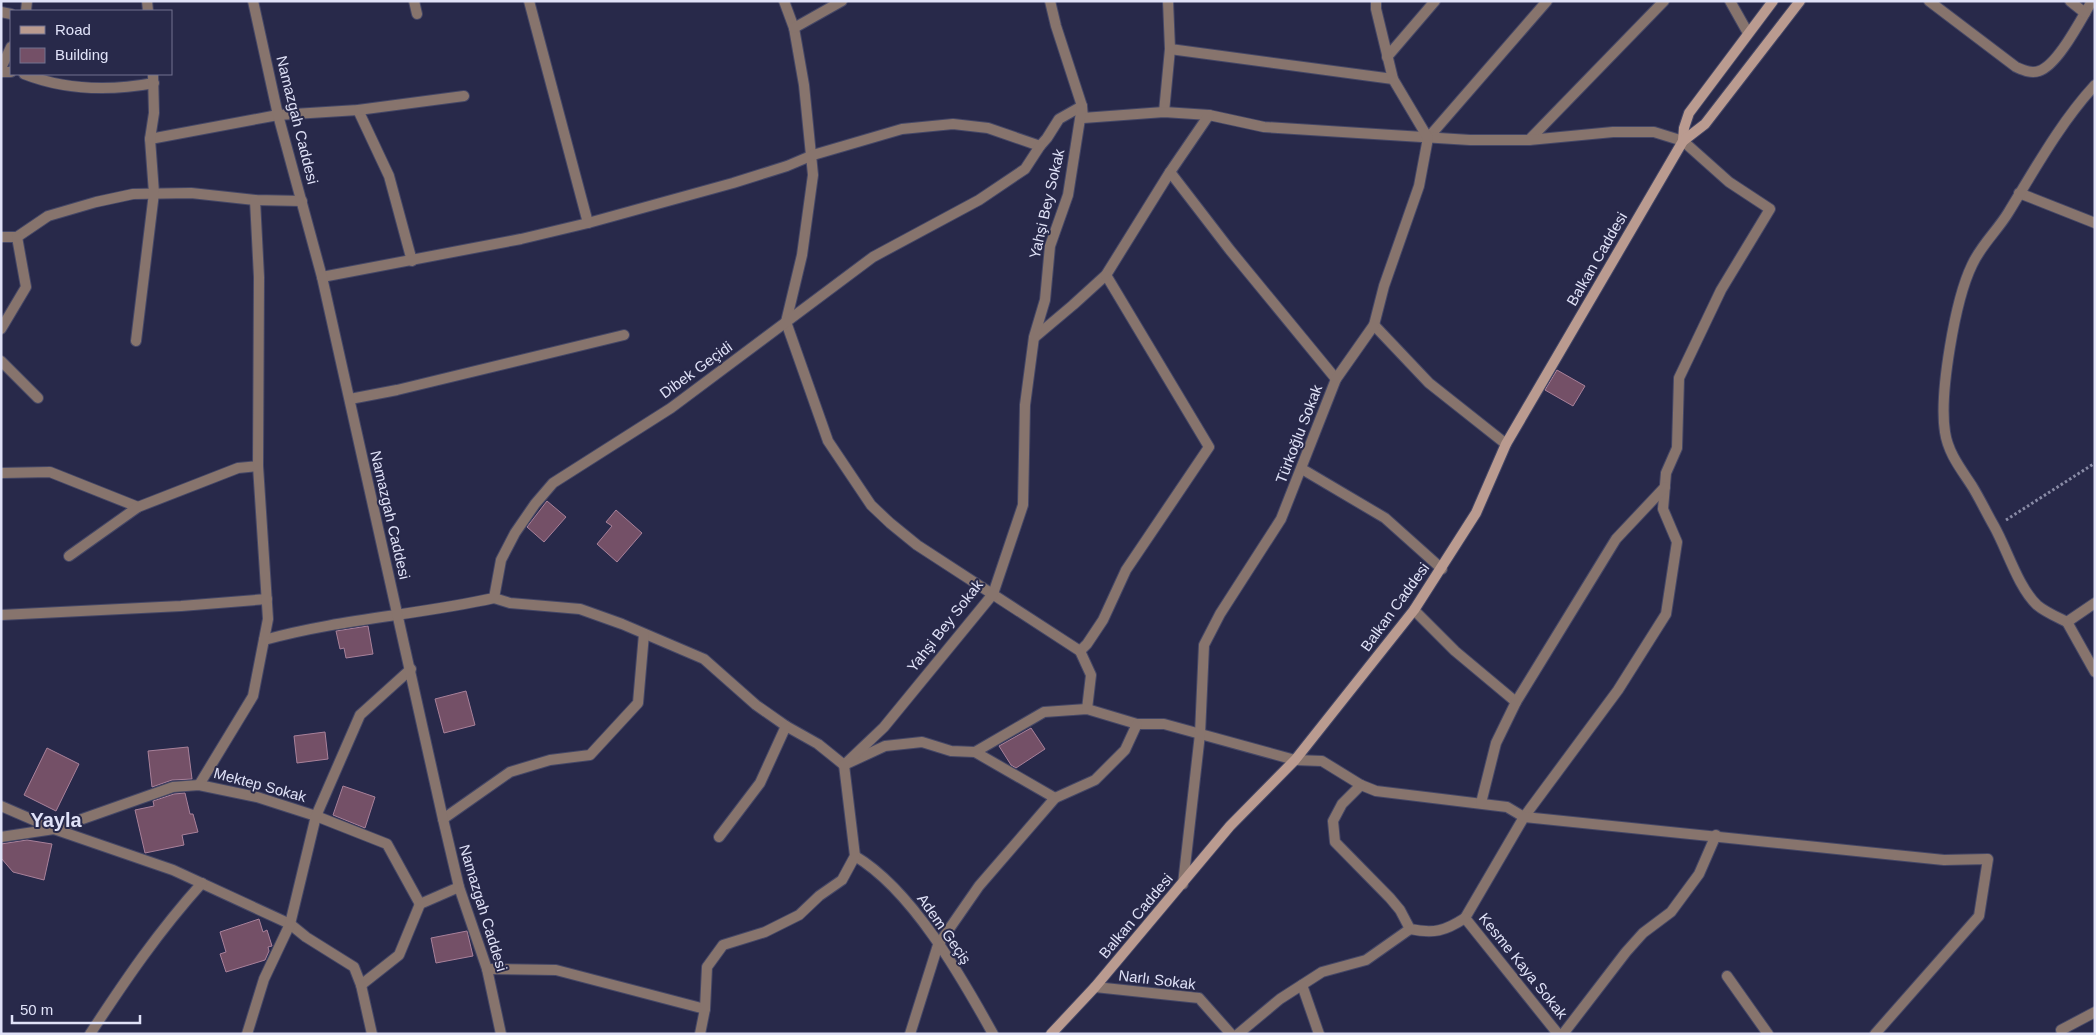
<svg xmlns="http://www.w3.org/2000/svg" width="2096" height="1035" viewBox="0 0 2096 1035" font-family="Helvetica,sans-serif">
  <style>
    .building { fill: #745067; stroke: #a8819a }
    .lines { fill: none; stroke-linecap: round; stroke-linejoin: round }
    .minor-casing { stroke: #454766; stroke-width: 12 }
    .tertiary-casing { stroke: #454766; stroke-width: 12 }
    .secondary-casing { stroke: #454766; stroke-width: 12 }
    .path { stroke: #898ba6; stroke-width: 3; stroke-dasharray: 2.5 2.5; stroke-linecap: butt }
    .minor { stroke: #87746d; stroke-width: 10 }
    .tertiary { stroke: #87746d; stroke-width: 10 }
    .secondary { stroke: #ba9b90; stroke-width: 10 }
    .labels { text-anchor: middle; stroke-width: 4; stroke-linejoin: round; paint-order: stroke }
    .street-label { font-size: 15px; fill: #e0e2f8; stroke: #28294a }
    .district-label { font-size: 20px; font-weight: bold; fill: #e0e2f8; stroke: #28294a }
  </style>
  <rect width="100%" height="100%" fill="#28294a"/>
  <g class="building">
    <path d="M1557 370 1585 386 1573 406 1545 390Z"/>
    <path d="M547 501 566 517 544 542 527 527Z"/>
    <path d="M616 510 642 533 617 562 597 544 612 526 606 522Z"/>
    <path d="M368 626 373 654 346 658 344 648 340 649 336 631Z"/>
    <path d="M466 691 475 725 444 733 435 699Z"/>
    <path d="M1031 728 1045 749 1016 768 1011 765 999 746Z"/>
    <path d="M325 732 328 759 297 763 294 736Z"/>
    <path d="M188 747 192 779 172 780 152 787 148 751Z"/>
    <path d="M47 748 79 764 56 811 24 795Z"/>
    <path d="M343 786 375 797 365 828 333 815Z"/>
    <path d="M185 793 190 814H193L198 832 182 835 184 845 145 853 135 810 154 806 153 801 174 794Z"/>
    <path d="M27 840 52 844 44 880 13 872 1 858V844Z"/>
    <path d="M259 919 263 932 267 930 272 946 268 947 269 951 265 960 226 972 220 954 226 952 220 932Z"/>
    <path d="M467 931 473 956 436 963 431 938Z"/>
  </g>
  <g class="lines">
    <defs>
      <g id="minor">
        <path d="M147 1 148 11"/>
        <path d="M414 1 417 14"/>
        <path d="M529 1 588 223"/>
        <path d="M784 1 794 28 804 85 813 175 802 255 786 322 828 441 871 505 890 523 917 545 1080 651"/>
        <path d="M1730 1 1748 33"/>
        <path d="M1929 1 2016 67C2023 70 2031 74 2039 71 2058 65 2081 19 2092 1"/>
        <path d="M2070 1 2085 13"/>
        <path d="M26 11 27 1"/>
        <path d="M1 12 11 14"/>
        <path d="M794 28 842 1"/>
        <path d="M1170 49 1393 79"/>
        <path d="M1387 57 1435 1"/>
        <path d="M1 68 11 47"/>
        <path d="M1 72H11"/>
        <path d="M24 74C65 90 111 91 154 83"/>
        <path d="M358 110 389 176 412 261"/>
        <path d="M1164 112 1170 49 1168 1"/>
        <path d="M1428 138 1547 1"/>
        <path d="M150 139 278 115 358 110 464 96"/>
        <path d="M1529 140 1664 1"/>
        <path d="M1170 172 1230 250 1336 379"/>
        <path d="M2019 193 2095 223"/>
        <path d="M1 237H17L48 216 96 202 133 194 191 193 255 200 302 201"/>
        <path d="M322 277 521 239 588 223 733 183 787 166 813 155 902 129 953 124 988 128 1040 146 1047 138 1059 119 1082 106 1083 118 1164 112 1209 115 1264 127 1470 140H1529L1613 132H1654L1683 141 1729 182 1770 209 1721 290 1679 378 1677 448 1666 473 1663 509 1677 542 1666 614 1618 690 1524 817 1465 918"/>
        <path d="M1374 325 1429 383 1506 444"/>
        <path d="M1 329 26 287 17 237"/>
        <path d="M1035 337 1073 305 1106 275 1170 172 1209 115"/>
        <path d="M136 341 154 193 150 139 154 113 153 74"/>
        <path d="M1 361 38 398"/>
        <path d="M350 399 397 390 624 335"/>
        <path d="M1302 469 1385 518 1442 569"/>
        <path d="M1 473 50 472 138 507"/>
        <path d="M69 556 138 507 238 468 258 466"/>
        <path d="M494 598 510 603 580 609 622 624 704 659 756 705 786 726 818 744 844 765 885 746 922 742 951 751 975 752 1044 712 1087 709 1137 724H1164L1295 760 1322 761 1361 785 1376 791 1507 807 1524 817 1944 860 1988 859 1979 916 1875 1034"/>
        <path d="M2095 603 2067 622 2095 672"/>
        <path d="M1414 610 1455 651 1516 702"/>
        <path d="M1 615 181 606 267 599"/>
        <path d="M2067 622C2057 617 2045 612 2037 605 2018 587 2007 549 1994 526 1986 512 1980 499 1972 486 1961 469 1948 453 1945 432 1939 394 1955 300 1972 265 1981 245 1997 231 2008 213 2035 169 2060 123 2095 85"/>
        <path d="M264 640C339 619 418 615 494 598L501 560 515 533 535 504 553 483 671 408 873 257 979 200 1025 169 1040 146"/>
        <path d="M1087 709 1091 675 1080 651 1087 644 1103 620 1126 570 1209 447 1106 275"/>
        <path d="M975 752 1055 798"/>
        <path d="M199 785 253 696 268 619 258 466 259 277 255 200"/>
        <path d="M1361 785 1342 804 1333 821 1335 842 1390 898 1400 910 1410 929C1434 934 1445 931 1465 918L1558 1034"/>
        <path d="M1481 803 1496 743 1516 702 1616 539 1665 487"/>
        <path d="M1 806 54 829 173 870 290 924 306 937 354 967 361 985 372 1034"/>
        <path d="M443 819 510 772 550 760 590 755 638 703 644 634"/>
        <path d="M1 837 54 829 173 787 199 785 257 797 316 816 387 844 420 904"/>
        <path d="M719 837 760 783 786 726"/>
        <path d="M855 856C912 890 961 976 993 1034"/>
        <path d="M1183 884 1200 734 1204 645 1220 614 1281 519 1336 379 1374 325 1384 286 1419 186 1428 138 1393 79 1376 9V1"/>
        <path d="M487 969 556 970 705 1009"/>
        <path d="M1727 976 1768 1034"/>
        <path d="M361 985 399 955 420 904 459 887"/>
        <path d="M1302 985 1319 1034"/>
        <path d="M1095 987 1199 998 1231 1034"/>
        <path d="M2061 1030 2095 1012"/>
        <path d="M90 1034C126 979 158 932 202 883"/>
        <path d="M247 1034 264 979 290 924 316 816 360 715 411 669"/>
        <path d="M700 1034 705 1009 707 967 723 945 765 932 799 915 819 896 842 880 855 856 844 765 884 727 993 594 1023 505 1025 405 1034 337 1045 300 1050 246 1068 195 1082 106 1056 26 1050 1"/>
        <path d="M910 1034 938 945 979 886 1055 798 1095 780 1125 750 1137 724"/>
        <path d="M1238 1034 1280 999 1322 972 1366 960 1410 929"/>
        <path d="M1563 1034 1626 952 1643 933 1671 912 1699 874 1716 835"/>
      </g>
      <path id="tertiary" d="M253 1 278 115 322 277 443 819 459 887 487 969 501 1034"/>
      <g id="secondary">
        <path d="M1683 141 1684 128 1689 113 1773 1"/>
        <path d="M1051 1034 1095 987 1230 826 1295 760 1414 610 1476 513 1506 444 1683 141 1705 124 1800 1"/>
      </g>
    </defs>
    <use href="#minor" class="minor-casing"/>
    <use href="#tertiary" class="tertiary-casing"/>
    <use href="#secondary" class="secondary-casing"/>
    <path class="path" d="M2006 520 2095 463"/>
    <use href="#minor" class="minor"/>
    <use href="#tertiary" class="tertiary"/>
    <use href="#secondary" class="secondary"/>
  </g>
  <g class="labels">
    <g class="street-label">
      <text transform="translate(297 120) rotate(76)" y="5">Namazgah Caddesi</text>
      <text transform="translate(1047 204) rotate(-77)" y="5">Yahşi Bey Sokak</text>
      <text transform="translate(1597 259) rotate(-60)" y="5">Balkan Caddesi</text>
      <text transform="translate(696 370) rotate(-36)" y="5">Dibek Geçidi</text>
      <text transform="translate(1299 434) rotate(-69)" y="5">Türkoğlu Sokak</text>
      <text transform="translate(390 515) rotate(77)" y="5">Namazgah Caddesi</text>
      <text transform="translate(1395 607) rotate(-54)" y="5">Balkan Caddesi</text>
      <text transform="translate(945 626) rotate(-52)" y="5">Yahşi Bey Sokak</text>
      <text transform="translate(260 785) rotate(15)" y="5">Mektep Sokak</text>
      <text transform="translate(483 908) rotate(73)" y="5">Namazgah Caddesi</text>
      <text transform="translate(1136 916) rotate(-50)" y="5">Balkan Caddesi</text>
      <text transform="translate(944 929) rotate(55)" y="5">Adem Geçiş</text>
      <text transform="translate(1523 966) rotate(51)" y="5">Kesme Kaya Sokak</text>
      <text transform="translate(1157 980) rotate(7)" y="5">Narlı Sokak</text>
    </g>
    <g class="district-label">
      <text x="56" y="827">Yayla</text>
    </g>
  </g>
  <rect width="2096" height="1035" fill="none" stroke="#e0e2f8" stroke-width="5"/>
  <rect x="10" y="10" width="162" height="65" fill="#28294a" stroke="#727390"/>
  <rect x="20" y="26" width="25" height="8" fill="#ba9b90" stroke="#727390"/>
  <text x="55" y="35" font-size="15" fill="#e0e2f8">Road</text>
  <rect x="20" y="48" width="25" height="15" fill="#745067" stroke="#727390"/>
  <text x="55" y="60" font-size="15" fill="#e0e2f8">Building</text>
  <path d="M12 1015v8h128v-8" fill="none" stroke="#e0e2f8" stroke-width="2.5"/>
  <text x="20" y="1015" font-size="15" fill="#e0e2f8" stroke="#28294a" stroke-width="4" paint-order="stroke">50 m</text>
</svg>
